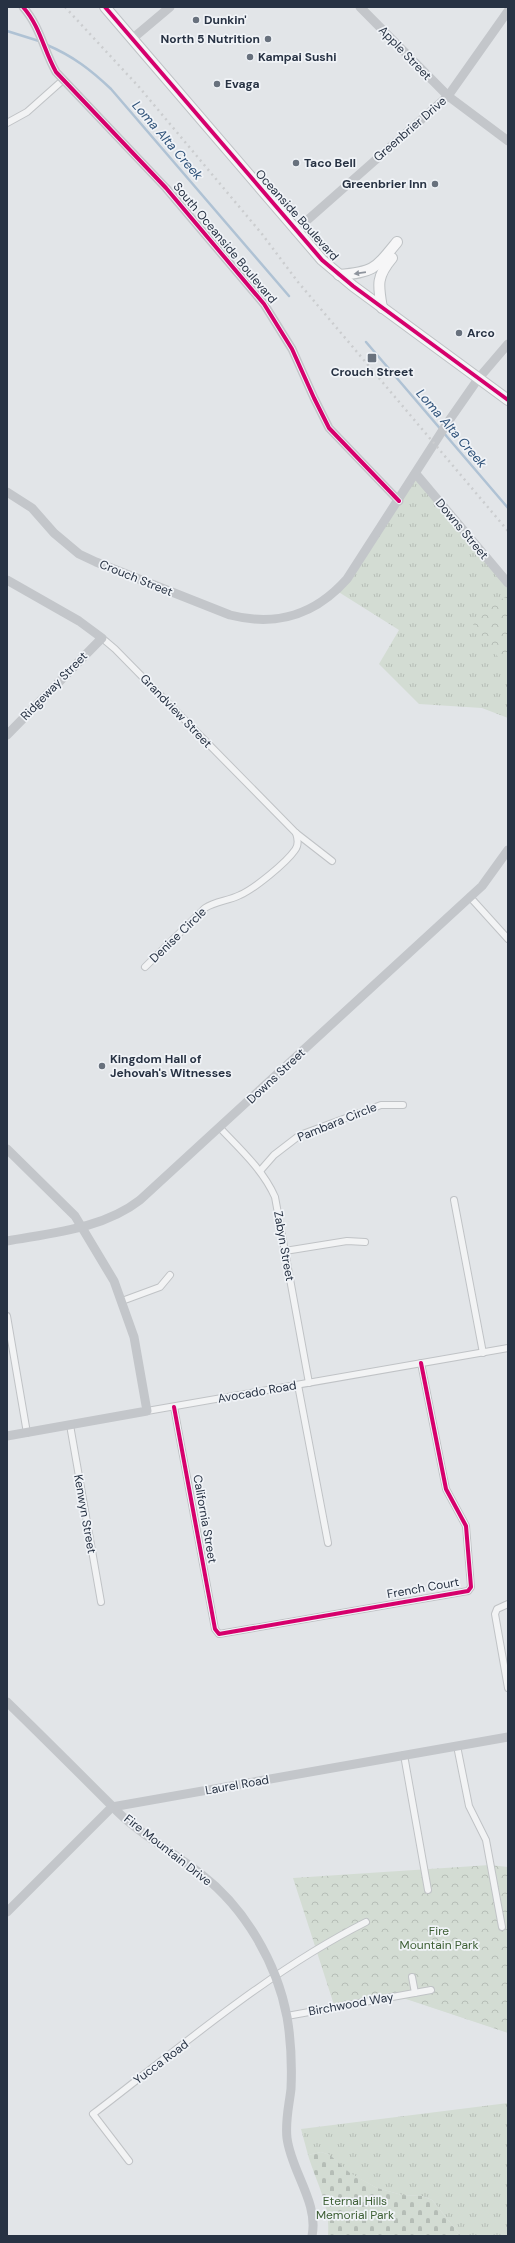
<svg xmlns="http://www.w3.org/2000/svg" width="515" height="2243" viewBox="0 0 515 2243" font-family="'DM Sans',sans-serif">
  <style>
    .grass { fill: url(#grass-tufts) }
    .cemetery { fill: url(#cemetery-stones) }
    .park { fill: url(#park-crowns) }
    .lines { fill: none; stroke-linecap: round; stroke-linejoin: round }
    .stream { stroke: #afc2d4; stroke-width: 2.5 }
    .street-casing { stroke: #c0c3c6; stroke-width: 8 }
    .primary-casing { stroke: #bec2c5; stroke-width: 12 }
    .street { stroke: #f2f3f4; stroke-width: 6 }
    .secondary { stroke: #c3c6ca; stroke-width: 9 }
    .primary { stroke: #f6f6f7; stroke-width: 10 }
    .rail { stroke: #cbcdcf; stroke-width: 2.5; stroke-dasharray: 2 4; stroke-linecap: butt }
    .cycleway-casing { stroke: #f0f3f7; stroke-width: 6 }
    .cycleway { stroke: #d6006c; stroke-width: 4 }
    .oneway { fill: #8e949d }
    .poi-dot { fill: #68717d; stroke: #f0f3f7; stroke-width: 1.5 }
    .labels { text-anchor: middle; stroke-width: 3.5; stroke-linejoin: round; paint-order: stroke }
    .poi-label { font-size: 12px; font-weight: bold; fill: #273243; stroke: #f0f3f7; text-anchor: start }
    .street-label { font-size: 12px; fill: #273243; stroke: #f0f3f7 }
    .park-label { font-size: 12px; fill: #3d5f34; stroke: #f0f3f7 }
    .water-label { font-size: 13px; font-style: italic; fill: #2f5279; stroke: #f0f3f7 }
  </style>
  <defs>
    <pattern id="grass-tufts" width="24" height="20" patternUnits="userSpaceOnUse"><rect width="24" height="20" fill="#d3dcd3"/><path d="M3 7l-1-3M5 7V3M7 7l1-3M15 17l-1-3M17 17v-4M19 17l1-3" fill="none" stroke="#b5bdb6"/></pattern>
    <pattern id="cemetery-stones" width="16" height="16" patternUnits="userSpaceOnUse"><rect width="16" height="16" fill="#d3dcd3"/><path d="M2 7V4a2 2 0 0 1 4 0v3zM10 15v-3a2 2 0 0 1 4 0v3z" fill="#b5bdb6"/></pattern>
    <pattern id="park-crowns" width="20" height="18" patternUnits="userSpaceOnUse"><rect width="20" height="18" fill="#d3dcd3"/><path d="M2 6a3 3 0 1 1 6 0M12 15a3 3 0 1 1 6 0" fill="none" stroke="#b5bdb6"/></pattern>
  </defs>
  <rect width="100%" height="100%" fill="#e2e5e8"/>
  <g class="grass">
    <path d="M416 474 508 583V718L482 708 419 704 379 664 399 630 337 591Z"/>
    <path d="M508 2103V2236H461L432 2200 422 2196 402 2195 377 2188 349 2173 330 2155 321 2152 308 2155 301 2129Z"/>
  </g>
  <path class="cemetery" d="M321 2152 330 2155 350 2173 377 2188 402 2195 422 2196 432 2200 461 2236H328C331 2207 316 2182 308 2155Z"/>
  <g class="park">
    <path d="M508 595V670L473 624 492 606Z"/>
    <path d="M490 1865 508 1867V2033L400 1997 335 2008 293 1878Z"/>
  </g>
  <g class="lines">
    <g class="stream">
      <path d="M7 31 39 41"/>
      <path d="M47 45C73 56 91 70 111 89L289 296"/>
      <path d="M366 342 508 508"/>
    </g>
    <defs>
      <g id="street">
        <path d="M7 123 27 112 63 80"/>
        <path d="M102 638 115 649 296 833 332 861"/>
        <path d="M470 897 508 939"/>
        <path d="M145 967 205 908C216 901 228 901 240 895 254 889 286 863 295 850 299 845 298 839 296 833"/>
        <path d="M220 1128C241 1150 263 1170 275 1197L309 1383"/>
        <path d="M260 1171 274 1155 300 1135 381 1105H403"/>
        <path d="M454 1200 483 1353"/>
        <path d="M285 1251 347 1241 365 1242"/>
        <path d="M122 1301 160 1287 170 1275"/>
        <path d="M7 1316 27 1433"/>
        <path d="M298 1385 328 1543"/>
        <path d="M174 1407 215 1629 219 1634 468 1591 471 1587 466 1526 446 1489 421 1363"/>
        <path d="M147 1411 508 1348"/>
        <path d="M70 1425 101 1602"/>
        <path d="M508 1604 497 1609 495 1614 508 1688"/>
        <path d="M457 1746 469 1806 486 1840 502 1927"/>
        <path d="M404 1755 428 1890"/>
        <path d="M412 1977 415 1993"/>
        <path d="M287 2016 431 1990"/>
        <path d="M129 2161 93 2114C181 2047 267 1972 366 1922"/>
      </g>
      <g id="primary">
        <path d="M105 7 322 260 353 286 508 400"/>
        <path d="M339 275C374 272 375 269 397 242"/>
        <path d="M382 308C378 285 376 277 392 258"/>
      </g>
    </defs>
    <use href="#street" class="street-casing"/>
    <use href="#primary" class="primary-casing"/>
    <use href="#street" class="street"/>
    <g class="secondary">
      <path d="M23 7C40 26 44 51 56 72L166 188 264 304 292 349 314 398 329 428 399 501"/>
      <path d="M360 7 448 96 508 141"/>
      <path d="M132 39 170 7"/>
      <path d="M295 231 448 96 508 11"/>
      <path d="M416 474 508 583"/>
      <path d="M7 492 32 508 54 533 79 554 96 562 230 615C277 627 315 615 347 579L448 422 478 379 508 344"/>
      <path d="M7 580 79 621 102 638 7 735"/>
      <path d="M7 1149 75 1216 114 1281 134 1337 147 1411 7 1436"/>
      <path d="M7 1241C51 1233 103 1229 140 1200L482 886 508 850"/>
      <path d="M7 1702C42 1736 77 1771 112 1806 137 1833 172 1851 201 1874 245 1908 277 1963 287 2017 291 2040 292 2066 291 2089 289 2106 285 2121 287 2138 291 2171 319 2203 312 2236"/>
      <path d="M7 1912 112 1807 508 1737"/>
    </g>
    <use href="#primary" class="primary"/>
    <path class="rail" d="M65 7 139 87 262 234 298 282 508 531"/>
    <defs>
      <g id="cycleway">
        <path d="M23 7C40 26 44 51 56 72L166 188 264 304 292 349 314 398 329 428 399 501"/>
        <path d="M105 7 322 260 353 286 508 400"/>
        <path d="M174 1407 215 1629 219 1634 468 1591 471 1587 466 1526 446 1489 421 1363"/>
      </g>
    </defs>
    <use href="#cycleway" class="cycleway-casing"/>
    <use href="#cycleway" class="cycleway"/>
  </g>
  <defs><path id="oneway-solid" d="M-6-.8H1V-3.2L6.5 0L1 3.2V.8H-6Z"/></defs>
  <use class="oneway" href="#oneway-solid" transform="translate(360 273) rotate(172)"/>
  <g class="poi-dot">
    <circle cx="196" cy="20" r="4"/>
    <circle cx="268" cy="39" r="4"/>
    <circle cx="250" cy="57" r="4"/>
    <circle cx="217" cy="84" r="4"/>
    <circle cx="296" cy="163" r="4"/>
    <circle cx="435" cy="184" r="4"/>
    <circle cx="459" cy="333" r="4"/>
    <rect x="367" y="353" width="10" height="10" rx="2"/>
    <circle cx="102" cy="1066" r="4"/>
  </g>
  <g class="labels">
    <g class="poi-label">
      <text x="204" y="24">Dunkin'</text>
      <text x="260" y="43" text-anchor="end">North 5 Nutrition</text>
      <text x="258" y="61">Kampai Sushi</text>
      <text x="225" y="88">Evaga</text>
      <text x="304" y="167">Taco Bell</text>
      <text x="427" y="188" text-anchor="end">Greenbrier Inn</text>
      <text x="467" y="337">Arco</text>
      <text x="372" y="376" text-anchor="middle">Crouch Street</text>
      <text x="110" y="1063">Kingdom Hall of<tspan x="110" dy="14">Jehovah's Witnesses</tspan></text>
    </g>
    <g class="street-label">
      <text transform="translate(405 53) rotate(46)" y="4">Apple Street</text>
      <text transform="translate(410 129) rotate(-41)" y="4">Greenbrier Drive</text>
      <text transform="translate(297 215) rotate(48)" y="4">Oceanside Boulevard</text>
      <text transform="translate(225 243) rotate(50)" y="4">South Oceanside Boulevard</text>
      <text transform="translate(462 529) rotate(50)" y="4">Downs Street</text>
      <text transform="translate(136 578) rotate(22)" y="4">Crouch Street</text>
      <text transform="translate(54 686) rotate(-46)" y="4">Ridgeway Street</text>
      <text transform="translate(176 711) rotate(46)" y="4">Grandview Street</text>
      <text transform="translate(178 935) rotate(-44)" y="4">Denise Circle</text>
      <text transform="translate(276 1076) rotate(-43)" y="4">Downs Street</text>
      <text transform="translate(337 1122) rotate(-22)" y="4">Pambara Circle</text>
      <text transform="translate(284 1246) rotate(80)" y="4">Zabyn Street</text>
      <text transform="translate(257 1392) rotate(-10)" y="4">Avocado Road</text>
      <text transform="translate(85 1514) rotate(80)" y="4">Kenwyn Street</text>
      <text transform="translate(205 1519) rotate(80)" y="4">California Street</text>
      <text transform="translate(423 1588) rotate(-10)" y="4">French Court</text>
      <text transform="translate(237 1785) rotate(-10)" y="4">Laurel Road</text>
      <text transform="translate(168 1850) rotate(38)" y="4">Fire Mountain Drive</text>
      <text transform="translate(351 2004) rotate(-10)" y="4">Birchwood Way</text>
      <text transform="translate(161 2062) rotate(-37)" y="4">Yucca Road</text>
    </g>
    <g class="park-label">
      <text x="439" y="1935">Fire<tspan x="439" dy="14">Mountain Park</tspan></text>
      <text x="355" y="2205">Eternal Hills<tspan x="355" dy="14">Memorial Park</tspan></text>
    </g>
    <g class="water-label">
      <text transform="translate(168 140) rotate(49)" y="5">Loma Alta Creek</text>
      <text transform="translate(452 428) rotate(49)" y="5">Loma Alta Creek</text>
    </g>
  </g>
  <rect width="515" height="2243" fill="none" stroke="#273243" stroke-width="16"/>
</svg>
